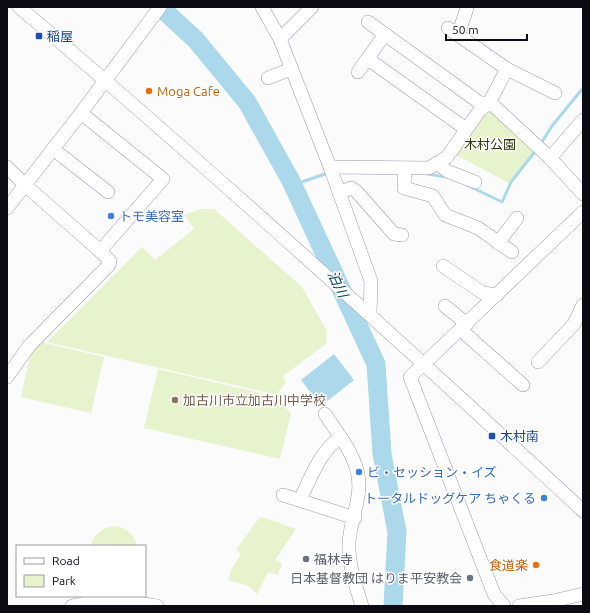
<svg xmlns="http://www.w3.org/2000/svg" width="590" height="613" viewBox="0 0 590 613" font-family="Ubuntu,'Noto Sans JP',sans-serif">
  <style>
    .green { fill: #e7f3cc }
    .water { fill: #abd9eb }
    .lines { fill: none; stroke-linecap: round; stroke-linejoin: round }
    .stream { stroke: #abd9eb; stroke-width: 3 }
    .river { stroke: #abd9eb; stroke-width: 19 }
    .minor-casing { stroke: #9d9ab0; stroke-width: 14 }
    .minor { stroke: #fff; stroke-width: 13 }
    .transit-dot { fill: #1a4fb4; stroke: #fff; stroke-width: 1.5 }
    .food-dot { fill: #e8710a; stroke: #fff; stroke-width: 1.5 }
    .shop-dot { fill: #3f7fe0; stroke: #fff; stroke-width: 1.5 }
    .education-dot { fill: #8d6e63; stroke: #fff; stroke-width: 1.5 }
    .worship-dot { fill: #6b7280; stroke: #fff; stroke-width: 1.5 }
    .labels { text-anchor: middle; stroke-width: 3; stroke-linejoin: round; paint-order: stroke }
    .transit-label { font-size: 13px; fill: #164399; stroke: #fff; text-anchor: start }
    .food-label { font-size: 13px; fill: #c56008; stroke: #fff; text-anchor: start }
    .park-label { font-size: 13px; fill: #2c3608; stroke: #fff }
    .shop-label { font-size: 13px; fill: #366cbe; stroke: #fff; text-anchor: start }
    .education-label { font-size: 13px; fill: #785e54; stroke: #fff; text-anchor: start }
    .worship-label { font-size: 13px; fill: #5b616d; stroke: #fff; text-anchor: start }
    .water-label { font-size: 14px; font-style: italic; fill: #04475a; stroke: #fff }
  </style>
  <rect width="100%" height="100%" fill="#fbfbfb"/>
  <g class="green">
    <path d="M490 110 536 153 509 183 454 154 481 113Z"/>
    <path d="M201 209H214L302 287 327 331 326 344 283 376 286 383 279 391 278 395 47 342 142 247 155 260 194 229 184 215Z"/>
    <path d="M40 342 104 357 91 413 21 397 30 355Z"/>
    <path d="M158 369 277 397 291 414 280 459 144 428Z"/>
    <path d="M262 517 296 529 275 560 282 564 278 575 268 572 257 594 248 586 228 580 232 568 241 554 236 550 259 518Z"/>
    <path d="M114 526C125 527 135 534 137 546H91C93 534 102 528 114 526Z"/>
  </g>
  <path class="water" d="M334 354 354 380 321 406 301 380Z"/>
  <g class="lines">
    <g class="stream">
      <path d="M540 145 552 126 583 88"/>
      <path d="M427 174 447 177"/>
      <path d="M293 185 325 174 328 170"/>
      <path d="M471 187 502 202 511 182 537 149"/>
    </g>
    <path class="river" d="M160 7 195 39 247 102 291 181 376 364 382 454 397 532 393 606"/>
    <defs>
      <g id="minor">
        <path d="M19 7C212 170 398 339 583 511"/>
        <path d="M262 7 280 39 330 167 371 281 370 313"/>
        <path d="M368 22 480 103H489L495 107 550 158 583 194"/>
        <path d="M448 28 507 69 555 93"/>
        <path d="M458 35 467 8"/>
        <path d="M280 39 312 7"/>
        <path d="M368 59 466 129"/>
        <path d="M358 72 385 34"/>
        <path d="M268 78 291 69"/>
        <path d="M53 149 108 192"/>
        <path d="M550 158 583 120"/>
        <path d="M437 163 447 171 475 182"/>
        <path d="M7 167 25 185 100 251 163 179 81 113"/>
        <path d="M330 167 429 168 447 157 480 110 489 103 507 69"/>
        <path d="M405 169 404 188 433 196 445 215 478 228 512 252"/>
        <path d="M339 193 351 188 356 191 394 234 402 235"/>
        <path d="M7 208 81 113 160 7"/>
        <path d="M498 243 517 218"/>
        <path d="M443 266 483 293 497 295"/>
        <path d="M445 306 467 324"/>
        <path d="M461 330 523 385"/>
        <path d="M538 362 574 324 583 305"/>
        <path d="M7 377 29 346 109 265 110 261 100 251"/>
        <path d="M325 414C336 431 350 448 356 467 365 493 350 519 349 543 348 563 356 587 362 606"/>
        <path d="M283 495 355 518"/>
        <path d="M300 500C310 479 320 451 340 438"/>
        <path d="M72 606C108 598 121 599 157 606"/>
        <path d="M504 606 494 594 410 377 583 212"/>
        <path d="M519 606 553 601 583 594"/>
      </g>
    </defs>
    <use href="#minor" class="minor-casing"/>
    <use href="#minor" class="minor"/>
  </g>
  <g class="transit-dot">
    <rect x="35" y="32" width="8" height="8" rx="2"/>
    <rect x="488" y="432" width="8" height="8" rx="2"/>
  </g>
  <g class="food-dot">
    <circle cx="149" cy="91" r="4"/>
    <circle cx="536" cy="565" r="4"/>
  </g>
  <g class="shop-dot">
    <circle cx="111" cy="216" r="4"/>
    <circle cx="359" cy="472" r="4"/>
    <circle cx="544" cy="498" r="4"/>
  </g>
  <circle class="education-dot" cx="175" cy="400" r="4"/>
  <g class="worship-dot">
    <circle cx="306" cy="559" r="4"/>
    <circle cx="470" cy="578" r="4"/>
  </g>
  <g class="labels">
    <g class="transit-label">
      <text x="47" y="41">稲屋</text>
      <text x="500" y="441">木村南</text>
    </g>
    <g class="food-label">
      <text x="157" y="96">Moga Cafe</text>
      <text x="528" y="570" text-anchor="end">食道楽</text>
    </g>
    <g class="park-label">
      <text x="490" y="149">木村公園</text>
    </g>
    <g class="shop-label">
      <text x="119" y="221">トモ美容室</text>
      <text x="367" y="477">ビ・セッション・イズ</text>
      <text x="536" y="503" text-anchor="end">トータルドッグケア ちゃくる</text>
    </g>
    <g class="education-label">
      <text x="183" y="405">加古川市立加古川中学校</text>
    </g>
    <g class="worship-label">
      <text x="314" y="564">福林寺</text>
      <text x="462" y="583" text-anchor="end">日本基督教団 はりま平安教会</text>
    </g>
    <g class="water-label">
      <text transform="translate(338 284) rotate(65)" y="5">泊川</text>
    </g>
  </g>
  <rect width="590" height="613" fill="none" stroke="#0c0a12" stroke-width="16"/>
  <rect x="16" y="545" width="130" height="52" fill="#ffffff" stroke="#9e9da0"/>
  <rect x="24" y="558" width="20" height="6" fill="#ffffff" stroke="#9e9da0"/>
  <text x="52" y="565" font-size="12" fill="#0c0a12">Road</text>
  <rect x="24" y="575" width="20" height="12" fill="#e7f3cc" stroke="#9e9da0"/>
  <text x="52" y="585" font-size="12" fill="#0c0a12">Park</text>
  <path d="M446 34v6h81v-6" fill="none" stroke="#0c0a12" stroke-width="2"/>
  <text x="452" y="34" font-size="12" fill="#0c0a12" stroke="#ffffff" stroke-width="3" paint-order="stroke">50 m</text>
</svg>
